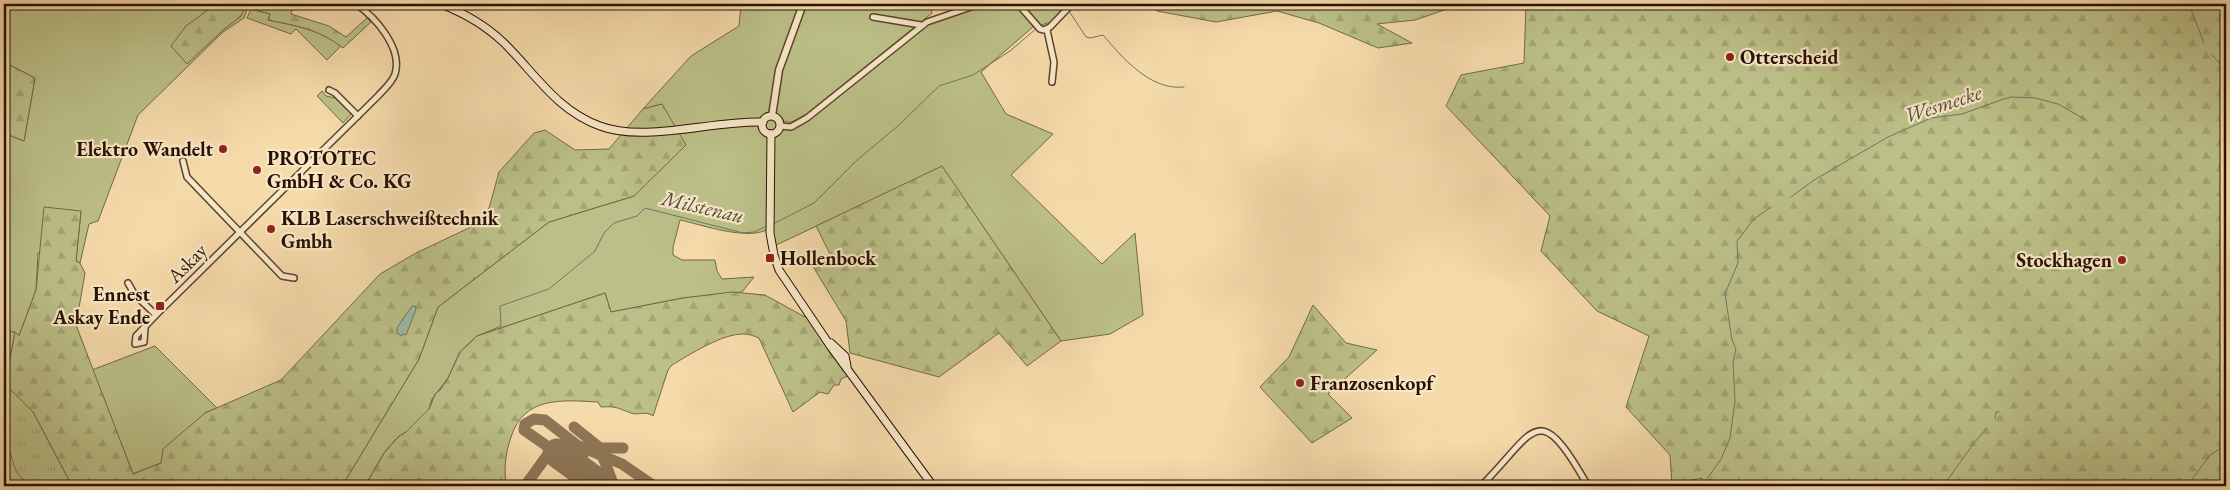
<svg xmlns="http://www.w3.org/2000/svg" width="2230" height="490" viewBox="0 0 2230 490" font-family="'EB Garamond',serif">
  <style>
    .grass { fill: #bcc088; stroke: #726944 }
    .forest { fill: url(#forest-firs); stroke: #726944 }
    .park { fill: url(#park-tufts); stroke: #726944 }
    .water { fill: #9dbba5; stroke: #6e7763 }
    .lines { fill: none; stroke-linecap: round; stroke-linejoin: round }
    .stream { stroke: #6e7763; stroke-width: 1 }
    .taxiway { stroke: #8e7656; stroke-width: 11 }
    .runway { stroke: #8e7656; stroke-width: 29 }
    .minor-casing { stroke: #5b442b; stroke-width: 8 }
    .tertiary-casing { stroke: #5b442b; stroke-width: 9 }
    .secondary-casing { stroke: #281201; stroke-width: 9 }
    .minor { stroke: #f8e7c8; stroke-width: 5 }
    .tertiary { stroke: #f8e7c8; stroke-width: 6 }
    .secondary { stroke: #f8e7c8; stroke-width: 7 }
    .poi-dot { fill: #8f2418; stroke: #f8e7c8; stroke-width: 2 }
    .labels { text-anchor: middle; stroke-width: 4.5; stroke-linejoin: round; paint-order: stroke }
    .poi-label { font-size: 20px; font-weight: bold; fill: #281201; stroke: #f8e7c8; text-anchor: start }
    .street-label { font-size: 20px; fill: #281201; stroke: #f8e7c8 }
    .water-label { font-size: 21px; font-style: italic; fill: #514d3a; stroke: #f8e7c8 }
  </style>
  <defs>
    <pattern id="forest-firs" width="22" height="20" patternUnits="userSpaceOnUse" patternTransform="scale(1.25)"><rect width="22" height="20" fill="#bcc088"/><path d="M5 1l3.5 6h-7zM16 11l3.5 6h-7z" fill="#a2a474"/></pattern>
    <pattern id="park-tufts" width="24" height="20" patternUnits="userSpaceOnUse" patternTransform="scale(1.25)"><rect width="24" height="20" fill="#bcc088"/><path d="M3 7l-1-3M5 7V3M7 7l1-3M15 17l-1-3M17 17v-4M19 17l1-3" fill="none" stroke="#a2a474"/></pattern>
  </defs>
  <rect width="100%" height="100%" fill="#f5daaa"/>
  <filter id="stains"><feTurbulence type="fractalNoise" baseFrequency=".004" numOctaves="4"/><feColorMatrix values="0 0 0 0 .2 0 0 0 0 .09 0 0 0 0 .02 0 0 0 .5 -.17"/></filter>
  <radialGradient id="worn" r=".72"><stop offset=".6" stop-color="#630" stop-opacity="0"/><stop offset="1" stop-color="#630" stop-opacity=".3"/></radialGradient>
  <g class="grass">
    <path d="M4 4H249L244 18 223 32 138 115 98 221 89 224 80 263 76 261 81 211 38 253 36 290 19 336 15 332 4 331V133L24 141 35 78 4 62Z"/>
    <path d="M741 4H930L932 13 805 115C792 121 789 127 777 116L780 124 791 127 799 124 921 25 974 6 999 4H1068L1042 33 1034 26 981 72 1006 114 1053 134 1011 175 1102 264 1135 233 1143 315 1110 334 1061 341 942 167 772 247 770 228C750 242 703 225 680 220L673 247V255L682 260H715L717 271 722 279 754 277 742 292 683 298 611 312 605 293 477 336 460 352 448 378 432 399 429 409 406 432 398 437 384 453 365 486H342L419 359 438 307 549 222 634 196 662 104 643 109 691 56 739 26Z"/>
    <path d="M251 9 270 14 268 20C297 26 317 29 341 46L327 60 296 29 291 34 247 18Z"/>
    <path d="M322 91 326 96 335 98 352 113 343 123 317 96Z"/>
    <path d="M155 346 217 408 205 413 161 463 133 474 92 370Z"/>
  </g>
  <g class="forest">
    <path d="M216 4H246L241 16 222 31 187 64 171 46 186 26Z"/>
    <path d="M252 4H294L291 14 329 26 346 37 367 18 371 22 343 48C318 29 298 26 268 20L270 14 251 9Z"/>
    <path d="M1153 4H1462L1415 20 1377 24 1412 43 1378 48 1319 23 1277 11 1216 22 1157 11Z"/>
    <path d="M1526 4H2226V486H1700L1702 478 1672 485 1670 455 1626 407 1649 336 1597 311 1541 251 1550 216 1446 106 1461 75 1524 63Z"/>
    <path d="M4 62 35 78 24 141 4 133Z"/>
    <path d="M662 104 686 145 634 196 549 222 438 307 419 359 342 486H72L33 412 5 384 15 332 19 336 36 290 44 207 81 211 76 261 80 263 85 273 76 325 133 474 161 463 163 449 205 413 281 380 380 274 416 253 473 226 489 208 499 172 534 133 545 130 575 150 609 149 643 109Z"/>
    <path d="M942 166 1061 341 1027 366 999 333 939 377 850 353 846 321 811 263 830 254 816 226Z"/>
    <path d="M732 292 765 295 805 317 809 315 852 374 841 379 839 385H834L828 394 820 392 793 412 759 338C754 336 749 334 744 334 723 333 689 355 672 365L668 370 653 416C645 410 638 416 631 413 617 408 617 406 601 407L598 402C562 400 524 396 511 437 505 455 504 468 506 486H365L384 453 398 437 406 432 429 409 435 394 440 390 448 378 460 352 477 336 605 293 611 312 683 298Z"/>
    <path d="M1313 305 1346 343 1377 350 1328 394 1352 418 1312 443 1260 387 1289 357Z"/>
  </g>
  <path class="park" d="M4 331 15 332 5 384 33 412 72 486H6L4 482Z"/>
  <path class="water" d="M412 306H415L416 309 406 335 403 334 402 336 397 333V328Z"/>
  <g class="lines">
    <g class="stream">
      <path d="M1023 4 1040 25"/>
      <path d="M2189 4 2204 43"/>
      <path d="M1069 11 1086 37 1090 38 1103 35C1122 57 1150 91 1184 87"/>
      <path d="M1041 25 1051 22"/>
      <path d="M2212 55 2226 70"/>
      <path d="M1791 197 1814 180 1888 137 1931 118 1962 114 2001 100 2011 97 2035 98 2058 104 2086 120"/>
      <path d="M773 224 814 203 856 161 899 125 939 86 973 75 1010 51 1037 28"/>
      <path d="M4 338 6 333"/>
      <path d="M1995 419 1996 412H1999"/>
      <path d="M4 434 16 471 29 486"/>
      <path d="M365 486 384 453 398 437 406 432 429 409 435 394 440 390 448 378 460 352 477 336 501 326 500 306 549 289 595 251 604 233 614 223 637 216 645 208 743 233 754 232 767 226"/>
      <path d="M1702 486 1721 459 1730 438 1735 401 1733 362 1736 349 1732 340 1725 294 1738 263 1737 241 1754 219 1771 207"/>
      <path d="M1943 486 1974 443 1986 429"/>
      <path d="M2187 486 2210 455 2226 445"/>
    </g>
    <g class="taxiway">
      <path d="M574 427 600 448H623"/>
      <path d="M601 452 614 486"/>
      <path d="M557 453 524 430 525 424 534 419 545 420 577 445 622 464 654 486"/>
      <path d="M576 468 577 456 587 451"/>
      <path d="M525 486 546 457 557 453"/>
    </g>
    <path class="runway" d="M557 453 602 486"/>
    <defs>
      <g id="minor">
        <path d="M602 4H610"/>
        <path d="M1014 4 1019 5 1040 29 1044 30 1050 27 1072 4"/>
        <path d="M873 17 921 25"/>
        <path d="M1047 30 1054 62 1052 82"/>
        <path d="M329 90 335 93 358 116"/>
        <path d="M780 126 791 127 807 118 927 22 974 6 999 4"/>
        <path d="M183 161 187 177 282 276 294 278"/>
        <path d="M128 283 135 295 156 315"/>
        <path d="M145 328 144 342 135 344 136 336 156 315 378 96C384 89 392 83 395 74 403 48 375 17 356 4"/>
        <path d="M1481 486C1536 431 1537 396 1588 486"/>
      </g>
      <path id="tertiary" d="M772 116 779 70 803 4"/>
      <g id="secondary">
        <path d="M441 4C464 13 485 25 503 42 534 72 556 110 600 126 644 143 714 120 763 122"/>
        <circle cx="771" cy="125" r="9"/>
        <path d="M771 134 770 233 774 255 779 270 831 347 933 486"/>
        <path d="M831 343 845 356 847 366"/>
      </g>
    </defs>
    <use href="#minor" class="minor-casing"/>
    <use href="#tertiary" class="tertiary-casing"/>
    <use href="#secondary" class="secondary-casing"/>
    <use href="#minor" class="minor"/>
    <use href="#tertiary" class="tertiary"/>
    <use href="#secondary" class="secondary"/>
  </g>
  <g class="poi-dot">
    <circle cx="1730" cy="57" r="5"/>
    <circle cx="223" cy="149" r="5"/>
    <circle cx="257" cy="170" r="5"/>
    <circle cx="271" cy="229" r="5"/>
    <rect x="765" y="253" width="10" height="10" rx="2.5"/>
    <circle cx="2122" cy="260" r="5"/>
    <rect x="155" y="301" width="10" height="10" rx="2.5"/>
    <circle cx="1300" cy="383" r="5"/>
  </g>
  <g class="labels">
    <g class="poi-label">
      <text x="1740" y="64">Otterscheid</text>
      <text x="213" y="156" text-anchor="end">Elektro Wandelt</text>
      <text x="267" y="165">PROTOTEC<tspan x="267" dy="23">GmbH &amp; Co. KG</tspan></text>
      <text x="281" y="225">KLB Laserschweißtechnik<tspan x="281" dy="23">Gmbh</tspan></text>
      <text x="780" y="265">Hollenbock</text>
      <text x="2112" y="267" text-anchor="end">Stockhagen</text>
      <text x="150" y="301" text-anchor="end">Ennest<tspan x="150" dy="23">Askay Ende</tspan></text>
      <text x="1310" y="390">Franzosenkopf</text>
    </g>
    <g class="street-label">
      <text transform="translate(187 263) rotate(-45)" y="7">Askay</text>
    </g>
    <g class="water-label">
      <text transform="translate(1943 104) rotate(-18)" y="7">Wesmecke</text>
      <text transform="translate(703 207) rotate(13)" y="7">Milstenau</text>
    </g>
  </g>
  <rect width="2230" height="490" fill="none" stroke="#f5daaa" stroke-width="20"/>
  <rect x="5" y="5" width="2220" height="480" fill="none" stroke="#281201" stroke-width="2.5"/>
  <rect x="10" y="10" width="2210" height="470" fill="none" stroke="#281201"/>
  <rect width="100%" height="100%" filter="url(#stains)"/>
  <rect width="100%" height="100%" fill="url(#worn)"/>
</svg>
